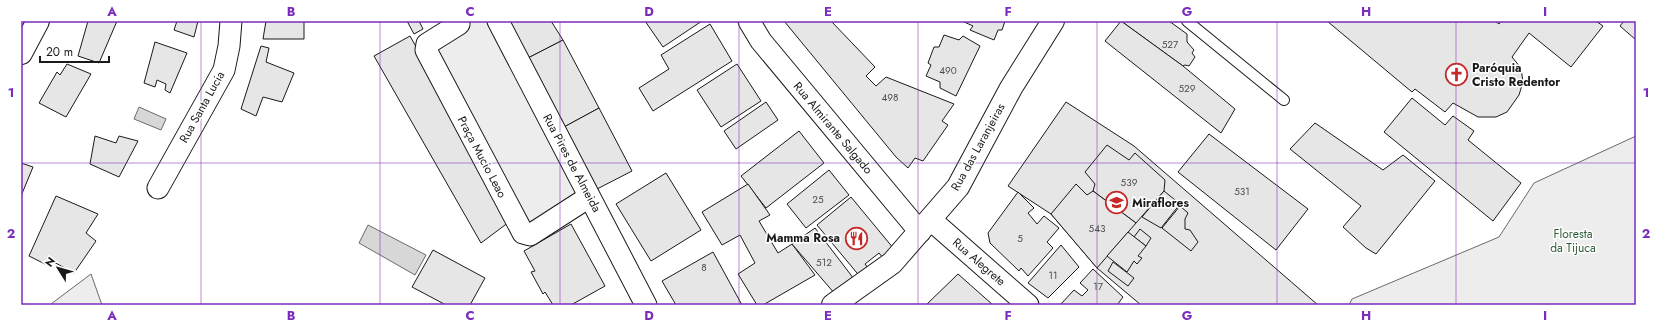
<svg xmlns="http://www.w3.org/2000/svg" width="1657" height="326" viewBox="0 0 1657 326" font-family="Jost,sans-serif">
  <style>
    .green { fill: #ededed; stroke: #6a6a6a }
    .water { fill: #d7d7d7; stroke: #6a6a6a }
    .building { fill: #e6e6e6; stroke: #1a1a1a }
    .lines { fill: none; stroke-linecap: round; stroke-linejoin: round }
    .lane-casing { stroke: #1a1a1a; stroke-width: 12 }
    .street-casing { stroke: #1a1a1a; stroke-width: 23 }
    .secondary-casing { stroke: #1a1a1a; stroke-width: 24 }
    .lane { stroke: #fff; stroke-width: 10 }
    .street { stroke: #fff; stroke-width: 21 }
    .secondary { stroke: #fff; stroke-width: 22 }
    .grid { fill: none; stroke: #7b2cbf; stroke-width: 1; stroke-opacity: 0.55 }
    .labels { text-anchor: middle; stroke-width: 3; stroke-linejoin: round; paint-order: stroke }
    .number-label { font-size: 10px; fill: #4d4d4d }
    .poi-label { font-size: 12px; font-weight: bold; fill: #1a1a1a; stroke: #fff; text-anchor: start }
    .street-label { font-size: 12px; fill: #1a1a1a; stroke: #fff }
    .park-label { font-size: 12px; fill: #2b5a34; stroke: #fff }
    .neatline { fill: none; stroke: #7b2cbf; stroke-width: 1.5 }
    .grid-label { font-size: 13px; text-anchor: middle; font-weight: bold; fill: #7b2cbf }
  </style>
  <rect width="100%" height="100%" fill="#fff"/>
  <g class="green">
    <path d="M456 21H493L590 190 524 228 424 40Z"/>
    <path d="M1636 136V305H1349L1352 299 1499 237 1534 183Z"/>
    <path d="M91 274 102 305H51V304Z"/>
  </g>
  <g class="water">
    <path d="M139 107 166 119 161 130 134 119Z"/>
    <path d="M368 225 426 255 415 275 359 243Z"/>
  </g>
  <g class="building">
    <path d="M88 21H117L99 63 78 56Z"/>
    <path d="M177 21H198L194 37 174 30Z"/>
    <path d="M266 21H304V39H263Z"/>
    <path d="M407 21H419L423 29 414 34Z"/>
    <path d="M507 21H551L563 40 528 58Z"/>
    <path d="M645 21H702L663 47Z"/>
    <path d="M784 21H831L875 67 866 76 876 86 886 77 954 104 942 121 948 125 923 161 915 158 908 168 896 157Z"/>
    <path d="M962 21H1005L1002 30H998L994 40 970 30 973 26Z"/>
    <path d="M1121 21H1169L1187 34V42L1194 50 1192 53 1195 57 1189 66 1185 65 1183 66Z"/>
    <path d="M1121 21 1183 66 1235 109 1221 133 1105 41Z"/>
    <path d="M1327 21H1495L1499 24 1501 21H1596L1603 26 1571 67 1529 33 1512 57 1521 68 1523 82 1519 95 1507 112 1496 117H1478L1453 103 1445 112 1415 89 1412 92Z"/>
    <path d="M1624 21H1636V40L1620 26Z"/>
    <path d="M710 24 732 61 653 111 639 88 669 69 661 55Z"/>
    <path d="M944 35 959 40 963 36 980 46 956 96 940 88V82L926 76 931 65 928 63 934 47H939Z"/>
    <path d="M410 36 513 219 481 243 374 56Z"/>
    <path d="M563 40 599 108 564 127 528 58Z"/>
    <path d="M155 42 187 53 170 93 165 90 166 84 157 80 155 87 144 83Z"/>
    <path d="M261 46 269 48 266 62 294 73 282 102 263 97 256 116 241 109Z"/>
    <path d="M67 64 91 74 66 117 39 103 57 72 60 75Z"/>
    <path d="M737 64 761 101 721 127 697 90Z"/>
    <path d="M1412 98 1445 125 1453 116 1474 131 1468 140 1521 183 1493 221 1384 132Z"/>
    <path d="M766 102 778 120 736 149 724 131Z"/>
    <path d="M1066 102 1134 146 1318 305H1141L1097 268 1051 214 1008 186Z"/>
    <path d="M599 108 632 171 597 189 564 127Z"/>
    <path d="M1315 123 1383 170 1403 155 1435 181 1376 254 1366 248 1343 227 1361 206 1290 149Z"/>
    <path d="M799 131 824 163 766 208 741 176Z"/>
    <path d="M1209 134 1308 209 1276 250 1178 172Z"/>
    <path d="M95 136 116 143 119 136 138 141 119 177 90 164Z"/>
    <path d="M1107 145 1129 160 1135 153 1165 180 1164 191 1136 223 1093 191 1095 184 1085 172Z"/>
    <path d="M21 163 33 167 21 196Z"/>
    <path d="M829 170 849 195 806 228 787 204Z"/>
    <path d="M666 173 701 230 651 261 616 204Z"/>
    <path d="M748 184 770 215 759 221 778 253 792 244 815 275 763 305H757L738 274 755 263 740 235 722 245 702 212Z"/>
    <path d="M1076 184 1087 195 1093 191 1136 223 1097 268 1051 214Z"/>
    <path d="M1164 191 1180 204 1161 228 1142 217Z"/>
    <path d="M1018 192 1034 208 1028 213 1037 224 1044 216 1059 228 1047 242 1053 248 1028 276 1021 268 1019 271 990 243 988 233Z"/>
    <path d="M56 196 98 214 86 233 96 241 74 273 50 260 45 264 29 256Z"/>
    <path d="M851 197 894 249 883 258 879 253 865 264 871 272 862 279 817 225Z"/>
    <path d="M1180 206 1188 213 1185 219V229L1190 230 1198 242 1191 251 1162 228Z"/>
    <path d="M571 224 605 286 571 305H553L545 292 543 294 531 272 535 271 524 251Z"/>
    <path d="M815 228 854 279 835 294 792 244Z"/>
    <path d="M1140 229 1151 238 1146 246 1134 237Z"/>
    <path d="M1128 232 1146 246 1138 256 1142 258 1137 264 1134 261 1127 272 1107 256Z"/>
    <path d="M1061 245 1079 267 1048 298 1028 283Z"/>
    <path d="M433 250 485 278 470 305H446L412 287Z"/>
    <path d="M713 252 742 305H676L662 281Z"/>
    <path d="M1113 262 1134 278 1128 286 1108 271Z"/>
    <path d="M1093 269 1123 297 1117 305H1060L1074 290 1082 296 1088 290 1080 283Z"/>
    <path d="M958 274 993 305H926Z"/>
  </g>
  <g class="lines">
    <defs>
      <path id="lane" d="M1187 21 1284 100"/>
      <g id="street">
        <path d="M498 21 646 305"/>
        <path d="M749 21 761 41 920 232"/>
        <path d="M459 24 427 44 426 50 523 233 530 235 589 197"/>
        <path d="M158 188 224 70 229 46 231 21"/>
        <path d="M931 220 1028 305"/>
      </g>
      <g id="secondary">
        <path d="M21 53 38 21"/>
        <path d="M833 305 892 263 958 187 1011 88 1053 21"/>
      </g>
    </defs>
    <use href="#lane" class="lane-casing"/>
    <use href="#street" class="street-casing"/>
    <use href="#secondary" class="secondary-casing"/>
    <use href="#lane" class="lane"/>
    <use href="#street" class="street"/>
    <use href="#secondary" class="secondary"/>
  </g>
  <path class="grid" d="M201 21V305M380 21V305M560 21V305M739 21V305M918 21V305M1097 21V305M1277 21V305M1456 21V305M21 163H1636"/>
  <defs>
    <symbol id="church-ring" viewBox="-11 -11 22 22"><circle r="9.5" fill="#fff" stroke="#c62828" stroke-width="1.5"/><path d="M-1.2-6h2.4v3.5h3.3v2.4h-3.3V6h-2.4V-.1h-3.3v-2.4h3.3Z" fill="#c62828"/></symbol>
    <symbol id="school-ring" viewBox="-11 -11 22 22"><circle r="9.5" fill="#fff" stroke="#c62828" stroke-width="1.5"/><path d="M0-5L7-2L0 1L-7-2ZM-4 1L0 2.5L4 1V4Q0 6-4 4Z" fill="#c62828"/></symbol>
    <symbol id="restaurant-ring" viewBox="-11 -11 22 22"><circle r="9.5" fill="#fff" stroke="#c62828" stroke-width="1.5"/><path d="M-5-6h1v4h1v-4h1v4h1v-4h1v5L-1.5 .5V6h-2V.5L-5-1ZM5-6V6H3V1.5H1.5Q1.5-4 5-6Z" fill="#c62828"/></symbol>
  </defs>
  <g fill-rule="evenodd">
    <use href="#church-ring" x="1444" y="62" width="25" height="25"/>
    <use href="#school-ring" x="1104" y="190" width="25" height="25"/>
    <use href="#restaurant-ring" x="844" y="226" width="25" height="25"/>
  </g>
  <g class="labels">
    <g class="number-label">
      <text x="1170" y="48">527</text>
      <text x="948" y="74">490</text>
      <text x="1187" y="92">529</text>
      <text x="890" y="101">498</text>
      <text x="1129" y="186">539</text>
      <text x="1242" y="195">531</text>
      <text x="818" y="203">25</text>
      <text x="1097" y="232">543</text>
      <text x="1020" y="242">5</text>
      <text x="824" y="266">512</text>
      <text x="704" y="271">8</text>
      <text x="1053" y="279">11</text>
      <text x="1098" y="290">17</text>
    </g>
    <g class="poi-label">
      <text x="1472" y="72">Paróquia<tspan x="1472" dy="14">Cristo Redentor</tspan></text>
      <text x="1132" y="207">Miraflores</text>
      <text x="840" y="242" text-anchor="end">Mamma Rosa</text>
    </g>
    <g class="street-label">
      <text transform="translate(202 107) rotate(-61)" y="4">Rua Santa Lucia</text>
      <text transform="translate(833 128) rotate(50)" y="4">Rua Almirante Salgado</text>
      <text transform="translate(978 147) rotate(-61)" y="4">Rua das Laranjeiras</text>
      <text transform="translate(482 157) rotate(62)" y="4">Praça Mucio Leao</text>
      <text transform="translate(572 163) rotate(62)" y="4">Rua Pires de Almeida</text>
      <text transform="translate(979 262) rotate(41)" y="4">Rua Alegrete</text>
    </g>
    <g class="park-label">
      <text x="1573" y="238">Floresta<tspan x="1573" dy="14">da Tijuca</tspan></text>
    </g>
  </g>
  <rect width="1657" height="326" fill="none" stroke="#ffffff" stroke-width="44"/>
  <g transform="translate(58 268) rotate(307)" stroke="#ffffff" stroke-width="3" paint-order="stroke">
  <path d="M0-3L7 15L0 10L-7 15Z" fill="#1a1a1a"/>
  <text y="-6" font-size="11" font-weight="bold" text-anchor="middle" fill="#1a1a1a">N</text>
  </g>
  <path d="M40 56v6h69v-6" fill="none" stroke="#1a1a1a" stroke-width="2"/>
  <text x="46" y="56" font-size="12" fill="#1a1a1a" stroke="#ffffff" stroke-width="3" paint-order="stroke">20 m</text>
  <rect x="22" y="22" width="1613" height="282" class="neatline"/>
  <g class="grid-label">
    <text x="112" y="16">A</text>
    <text x="291" y="16">B</text>
    <text x="470" y="16">C</text>
    <text x="649" y="16">D</text>
    <text x="828" y="16">E</text>
    <text x="1008" y="16">F</text>
    <text x="1187" y="16">G</text>
    <text x="1366" y="16">H</text>
    <text x="1545" y="16">I</text>
    <text x="11" y="97">1</text>
    <text x="1646" y="97">1</text>
    <text x="11" y="238">2</text>
    <text x="1646" y="238">2</text>
    <text x="112" y="320">A</text>
    <text x="291" y="320">B</text>
    <text x="470" y="320">C</text>
    <text x="649" y="320">D</text>
    <text x="828" y="320">E</text>
    <text x="1008" y="320">F</text>
    <text x="1187" y="320">G</text>
    <text x="1366" y="320">H</text>
    <text x="1545" y="320">I</text>
  </g>
</svg>
